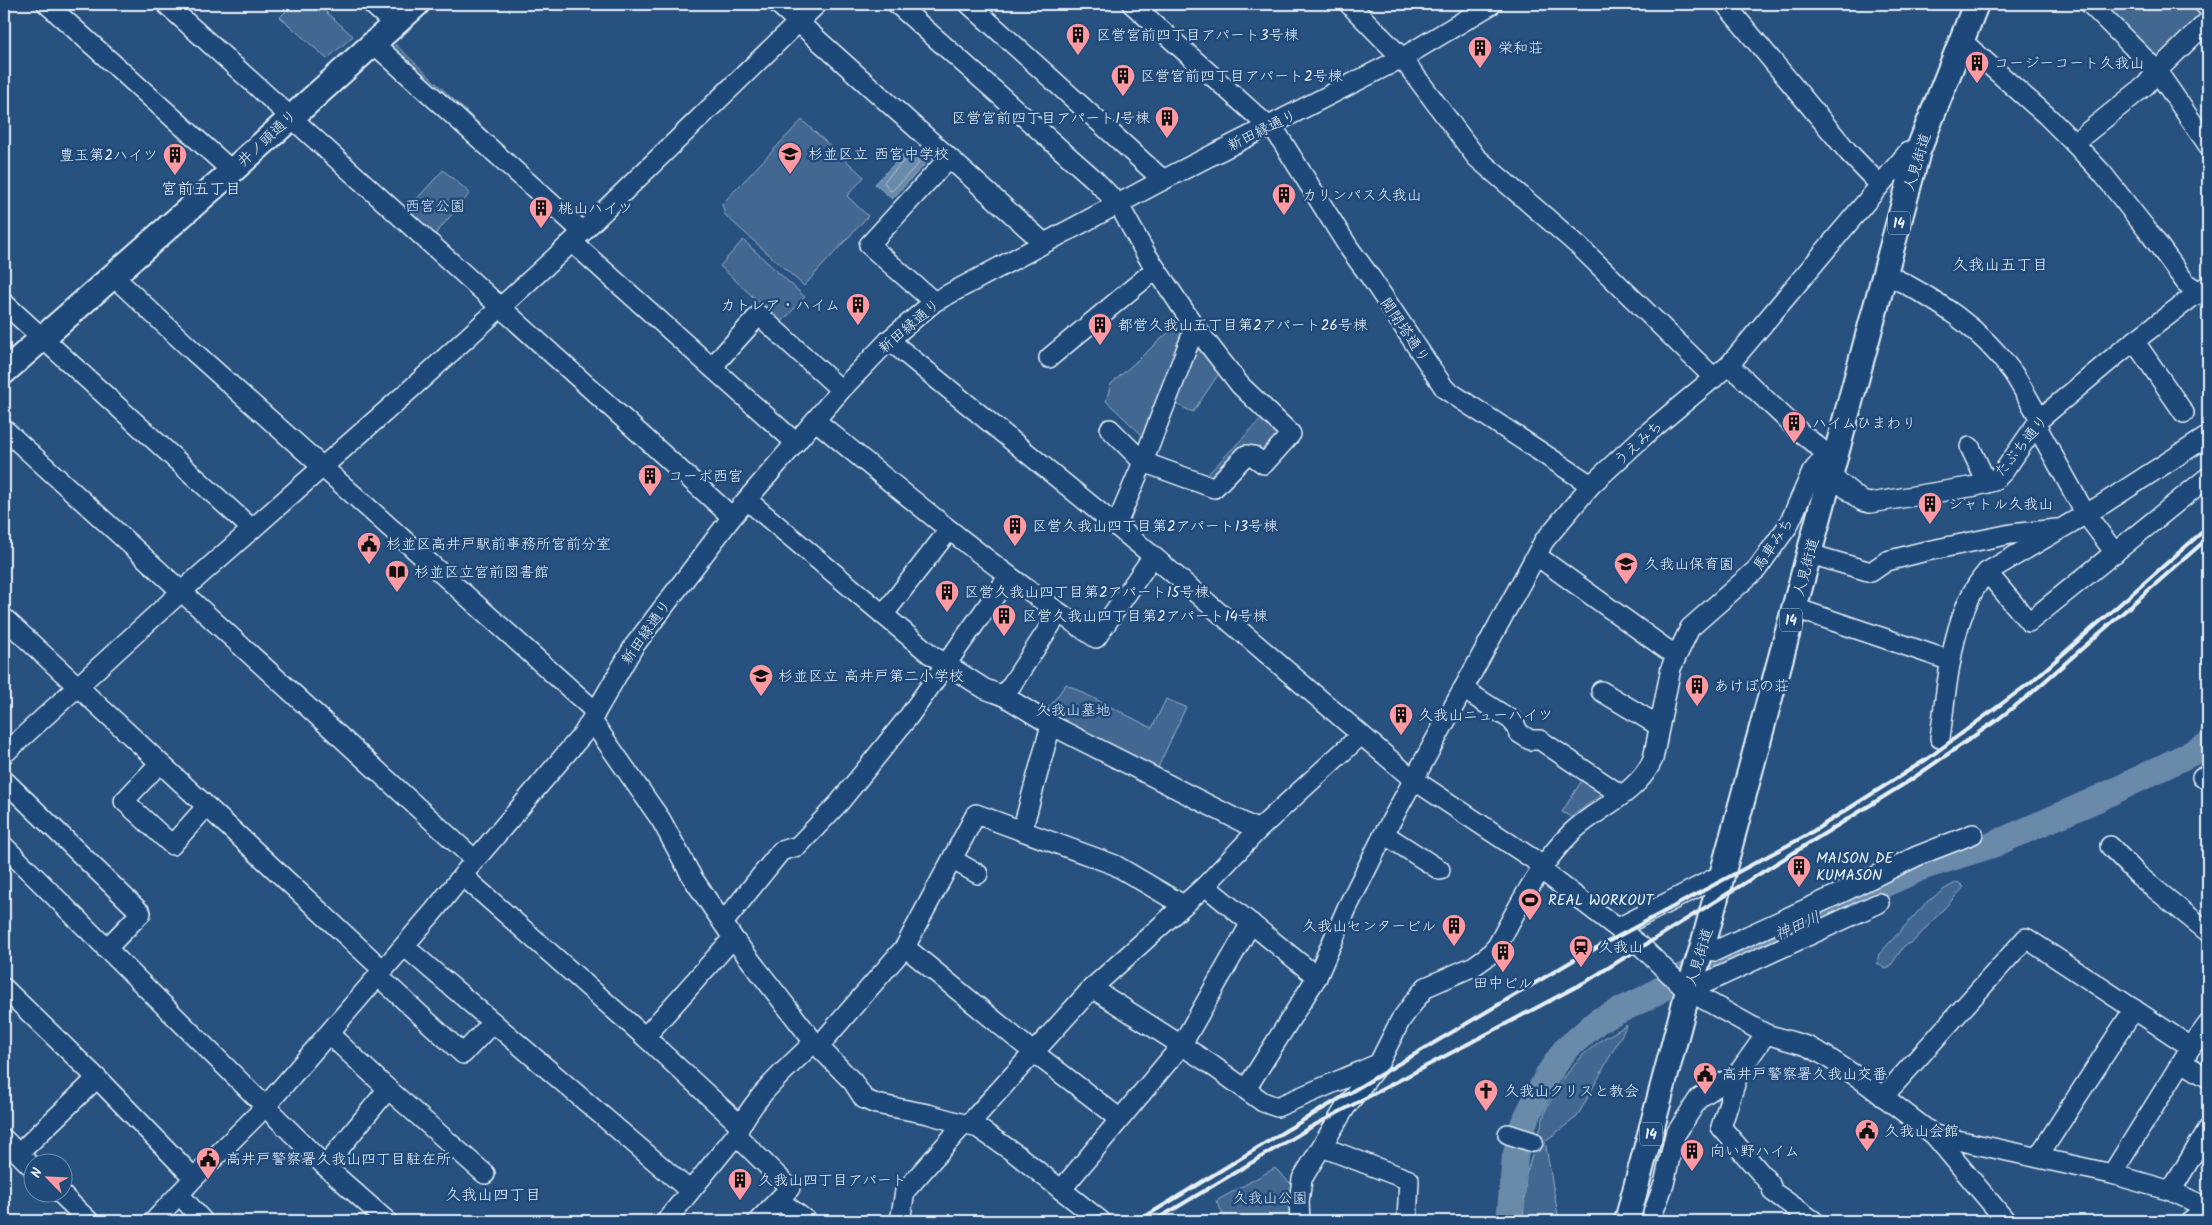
<svg xmlns="http://www.w3.org/2000/svg" width="2212" height="1225" viewBox="0 0 2212 1225" font-family="Kalam,'Klee One',sans-serif">
  <style>
    .green { fill: #436891; stroke: #96acc4 }
    .water { fill: #6b8aaa; stroke: #9db3c9 }
    .lines { fill: none; stroke-linecap: round; stroke-linejoin: round }
    .shore { stroke: #b6c8d9; stroke-width: 1 }
    .river { stroke: #6b8aaa; stroke-width: 26 }
    .minor-casing { stroke: #e8f1f8; stroke-width: 22 }
    .major-casing { stroke: #e8f1f8; stroke-width: 28 }
    .minor { stroke: #1f4a7a; stroke-width: 19 }
    .major { stroke: #1f4a7a; stroke-width: 24 }
    .rail { stroke: #e8f1f8; stroke-width: 4 }
    .labels { text-anchor: middle; stroke-width: 5; stroke-linejoin: round; paint-order: stroke }
    .shield { fill: #1f4a7a; stroke: #acbfd2; stroke-width: 1 }
    .shield-label { font-size: 14px; font-weight: bold; fill: #e8f1f8 }
    .poi-label { font-size: 15px; fill: #e8f1f8; stroke: #1f4a7a; text-anchor: start }
    .street-label { font-size: 15px; fill: #e8f1f8; stroke: #1f4a7a }
    .park-label { font-size: 15px; fill: #d8e3ee; stroke: #1f4a7a }
    .neighbourhood-label { font-size: 16px; fill: #e8f1f8; stroke: #1f4a7a }
    .water-label { font-size: 16px; font-style: italic; fill: #d5e2ec; stroke: #1f4a7a }
  </style>
  <rect width="100%" height="100%" fill="#27517f"/>
  <filter id="ink" filterUnits="userSpaceOnUse"><feTurbulence type="fractalNoise" baseFrequency=".02" numOctaves="2"/><feDisplacementMap in="SourceGraphic" scale="10" xChannelSelector="R" yChannelSelector="G"/><feConvolveMatrix kernelMatrix="1 2 1 2 8 2 1 2 1" color-interpolation-filters="sRGB"/></filter>
  <g filter="url(#ink)">
    <g class="green">
      <path d="M293 4H317L353 36 327 59 280 17Z"/>
      <path d="M2095 4H2199L2206 16 2160 62Z"/>
      <path d="M396 45 585 224 389 51Z"/>
      <path d="M802 120 864 177 847 196 868 216 804 286 725 215 722 204Z"/>
      <path d="M443 170 470 193 431 239 403 214Z"/>
      <path d="M743 240 805 297 781 323 720 266Z"/>
      <path d="M1180 322 1184 328 1144 437 1106 401 1111 384Z"/>
      <path d="M1197 350H1202L1220 372 1193 412 1175 404Z"/>
      <path d="M1266 414 1281 430 1265 454 1215 480 1204 478Z"/>
      <path d="M1066 684 1152 728 1166 699 1186 707 1155 774 1043 716Z"/>
      <path d="M1584 777 1606 791 1571 817 1562 812Z"/>
      <path d="M1958 882 1964 887 1914 941 1904 946 1889 968 1885 969 1877 963 1879 954 1927 902 1946 888Z"/>
      <path d="M1627 1025 1577 1117 1545 1141 1559 1221H1523L1526 1175 1546 1109 1566 1075 1583 1055 1601 1040Z"/>
      <path d="M1275 1168 1297 1190 1296 1221H1227L1216 1201Z"/>
    </g>
    <path class="water" d="M911 146 927 162 892 199 875 184Z"/>
    <g class="lines">
      <path class="shore" d="M910 155H913L919 163 893 190 890 191 884 182Z"/>
      <path class="river" d="M1509 1221 1515 1157 1523 1125 1547 1076 1565 1050 1598 1021 1646 998 1683 976 1923 867 1992 845 2102 797 2208 745"/>
      <defs>
        <g id="minor">
          <path d="M47 4 232 171"/>
          <path d="M166 4 732 517"/>
          <path d="M372 4 394 24"/>
          <path d="M778 4 1044 243"/>
          <path d="M897 4 1094 179 1119 205 1146 254 1195 327 1240 385 1291 434 1264 464 1253 456 1246 455 1214 488 1143 462 1110 429"/>
          <path d="M969 4 1163 180"/>
          <path d="M1132 4 1278 135 1349 248 1371 278 1445 389 1591 485"/>
          <path d="M1349 4 1402 58 1476 157 1580 247 1714 378"/>
          <path d="M1725 4 1849 153 1880 185"/>
          <path d="M2090 4 2157 71 2208 145"/>
          <path d="M2204 4 2208 8"/>
          <path d="M1961 40 2047 116 2074 143 2102 173 2151 235 2186 283 2208 298"/>
          <path d="M373 43 583 232"/>
          <path d="M2074 143 2146 85 2157 71 2208 21"/>
          <path d="M572 242 796 443"/>
          <path d="M1886 274C1935 298 1981 328 2013 373 2023 388 2031 404 2040 419"/>
          <path d="M113 276 194 352 596 712"/>
          <path d="M934 302 869 245 948 159"/>
          <path d="M4 303 252 529"/>
          <path d="M889 340 1153 556 1414 780 1533 859 1548 875 1642 947 1685 989 1766 1034 1807 1046 1824 1055 1859 1078 1934 1135 2006 1221"/>
          <path d="M2135 342 2184 413"/>
          <path d="M1049 358 1156 269"/>
          <path d="M1729 365 1800 432 1827 454"/>
          <path d="M712 367 759 315 841 390"/>
          <path d="M816 421C907 496 998 572 1096 638L1153 556"/>
          <path d="M2036 425 2085 513 2115 553"/>
          <path d="M4 429 475 860"/>
          <path d="M1970 447 1987 483"/>
          <path d="M1831 476 1862 501 1870 503 1976 486 1994 481 2004 471 2040 419 2120 352 2208 285"/>
          <path d="M747 500 930 654 985 689 1004 696 1053 726 1258 830"/>
          <path d="M1116 526 1143 462 1195 327"/>
          <path d="M1810 554 1871 572 1887 561 1922 552 2011 534 2056 529"/>
          <path d="M1537 556 1666 649 1677 654"/>
          <path d="M1987 572 2103 504 2208 436"/>
          <path d="M1795 608 1951 661"/>
          <path d="M883 615 949 530"/>
          <path d="M4 618 383 970"/>
          <path d="M1463 689 1513 721 1519 733 1530 740H1540L1621 795"/>
          <path d="M1601 691 1659 726"/>
          <path d="M1004 696 1058 614"/>
          <path d="M592 721 661 820 692 877 733 938 814 1042 853 1082 864 1099 876 1104 928 1114 978 1128 1016 1154 1101 1221"/>
          <path d="M1940 738C1947 687 1951 611 1987 572L2029 622 2208 477"/>
          <path d="M4 754 182 591 412 388 572 242 817 4"/>
          <path d="M159 764 124 801 172 845 206 807"/>
          <path d="M2202 777 2208 780"/>
          <path d="M4 780 141 913 106 949"/>
          <path d="M1022 831 1051 725"/>
          <path d="M1384 834 1440 870"/>
          <path d="M4 846 325 1166 387 1221"/>
          <path d="M2110 846 2139 876 2208 932"/>
          <path d="M953 860 978 874"/>
          <path d="M463 876 645 1037 740 1125"/>
          <path d="M1205 886 1317 977"/>
          <path d="M723 923 781 851 798 846 839 803 909 716 1009 576"/>
          <path d="M1618 928 1723 874"/>
          <path d="M404 946 690 1191"/>
          <path d="M905 947 1033 1052 1119 1118"/>
          <path d="M1702 949 1715 951 1843 892 1917 856 1973 834"/>
          <path d="M378 976 463 1054 493 1022"/>
          <path d="M4 988 97 1078 194 1178"/>
          <path d="M1092 988 1209 1063 1263 1102 1277 1107 1375 1065"/>
          <path d="M1688 991 1879 903"/>
          <path d="M1766 1034 1739 1072 1721 1127 1770 1184 1773 1192 1814 1221"/>
          <path d="M645 1037 733 938"/>
          <path d="M818 1047 905 947 976 814 1115 865 1183 905"/>
          <path d="M2182 1062 2208 1078"/>
          <path d="M388 1089 485 1174"/>
          <path d="M1246 1089 1317 977 1347 908 1384 834 1544 541 1591 485 1644 436 1729 365 1908 152 1918 151"/>
          <path d="M1883 1097 2026 938 2191 1047"/>
          <path d="M968 1125 1092 988 1205 886 1258 830 1361 735"/>
          <path d="M1508 1134 1533 1142"/>
          <path d="M736 1135 790 1188 758 1221"/>
          <path d="M1934 1135 2112 1174 2171 1191 2208 1208"/>
          <path d="M4 1139 32 1167"/>
          <path d="M1322 1147 1409 1180 1407 1221"/>
          <path d="M19 1153 97 1078"/>
          <path d="M2038 1157 2134 1009"/>
          <path d="M325 1166 388 1089 329 1034"/>
          <path d="M2112 1174 2191 1047 2208 1024"/>
          <path d="M1061 1190 1181 1046 1251 923"/>
          <path d="M2171 1191 2208 1129"/>
          <path d="M59 1192 89 1221"/>
          <path d="M179 1194 203 1221"/>
          <path d="M779 1200 807 1221"/>
          <path d="M1653 1213 1664 1184 1675 1135 1699 1098 1739 1072"/>
          <path d="M154 1221 194 1178 265 1107 434 911 475 860 583 734 634 646 732 517 841 390 889 340 934 302 1163 180 1402 58 1492 4"/>
          <path d="M666 1221 736 1135C752 1098 786 1070 814 1042"/>
          <path d="M900 1221 905 1191 964 1124"/>
          <path d="M1300 1221 1299 1202 1302 1179 1345 1108 1379 1063 1400 1021 1417 998 1426 987 1474 966 1488 956 1497 946C1519 906 1539 864 1572 832 1598 807 1638 794 1653 759L1671 668 1690 628 1757 569 1788 526 1812 472 1827 454 1839 447"/>
          <path d="M2190 1221 2208 1208"/>
        </g>
        <g id="major">
          <path d="M4 372 232 171 417 4"/>
          <path d="M1627 1221 1688 991 1702 949 1918 151 1976 4"/>
        </g>
      </defs>
      <use href="#minor" class="minor-casing"/>
      <use href="#major" class="major-casing"/>
      <use href="#minor" class="minor"/>
      <use href="#major" class="major"/>
      <g class="rail">
        <path d="M1138 1221 1285 1131 1574 960 1807 835 1927 759 2031 682 2208 527"/>
        <path d="M1154 1221 1311 1127 1587 981 1909 781 1997 720 2028 696 2208 538"/>
      </g>
    </g>
  </g>
  <defs>
    <symbol id="building-pin" viewBox="-11 -11 22 30"><path d="M0 17L-7.5 6A9.5 9.5 0 1 1 7.5 6Z" fill="#ff9aa2" stroke="#1f4a7a"/><path d="M-4-6H4V6H1V3H-1V6H-4ZM-2.5-4.3h1.7v1.8h-1.7ZM.8-4.3h1.7v1.8H.8ZM-2.5-1h1.7V.8h-1.7ZM.8-1h1.7V.8H.8Z" fill="#111"/></symbol>
    <symbol id="school-pin" viewBox="-11 -11 22 30"><path d="M0 17L-7.5 6A9.5 9.5 0 1 1 7.5 6Z" fill="#ff9aa2" stroke="#1f4a7a"/><path d="M0-5L7-2L0 1L-7-2ZM-4 1L0 2.5L4 1V4Q0 6-4 4Z" fill="#111"/></symbol>
    <symbol id="civic-pin" viewBox="-11 -11 22 30"><path d="M0 17L-7.5 6A9.5 9.5 0 1 1 7.5 6Z" fill="#ff9aa2" stroke="#1f4a7a"/><path d="M-.6-6.5H3V-4.5H.6V-3L4-1V1h2V6H-6V1h2V-1L-.6-3ZM-1.2 2.5V6h2.4V2.5Z" fill="#111"/></symbol>
    <symbol id="library-pin" viewBox="-11 -11 22 30"><path d="M0 17L-7.5 6A9.5 9.5 0 1 1 7.5 6Z" fill="#ff9aa2" stroke="#1f4a7a"/><path d="M-6-4Q-3-5.5-.7-3.5V5Q-3 3-6 4ZM6-4Q3-5.5 .7-3.5V5Q3 3 6 4Z" fill="#111"/></symbol>
    <symbol id="stadium-pin" viewBox="-11 -11 22 30"><path d="M0 17L-7.5 6A9.5 9.5 0 1 1 7.5 6Z" fill="#ff9aa2" stroke="#1f4a7a"/><path d="M0-5a6.5 5 0 1 0 0 10a6.5 5 0 1 0 0-10ZM-3.5-1.8h7v3.6h-7Z" fill="#111"/></symbol>
    <symbol id="station-pin" viewBox="-11 -11 22 30"><path d="M0 17L-7.5 6A9.5 9.5 0 1 1 7.5 6Z" fill="#ff9aa2" stroke="#1f4a7a"/><path d="M-3-6H3Q5-6 5-4V2Q5 4 3 4L4.5 6H3L1.5 4h-3L-3 6H-4.5L-3 4Q-5 4-5 2V-4Q-5-6-3-6ZM-3.5-4v3h7v-3ZM-3.5 1v1.5H-2V1ZM2 1v1.5H3.5V1Z" fill="#111"/></symbol>
    <symbol id="church-pin" viewBox="-11 -11 22 30"><path d="M0 17L-7.5 6A9.5 9.5 0 1 1 7.5 6Z" fill="#ff9aa2" stroke="#1f4a7a"/><path d="M-1.2-6h2.4v3.5h3.3v2.4h-3.3V6h-2.4V-.1h-3.3v-2.4h3.3Z" fill="#111"/></symbol>
  </defs>
  <g fill-rule="evenodd">
    <use href="#building-pin" x="1064" y="21" width="28" height="38"/>
    <use href="#building-pin" x="1466" y="34" width="28" height="38"/>
    <use href="#building-pin" x="1963" y="49" width="28" height="38"/>
    <use href="#building-pin" x="1109" y="62" width="28" height="38"/>
    <use href="#building-pin" x="1153" y="104" width="28" height="38"/>
    <use href="#school-pin" x="776" y="140" width="28" height="38"/>
    <use href="#building-pin" x="161" y="141" width="28" height="38"/>
    <use href="#building-pin" x="1270" y="181" width="28" height="38"/>
    <use href="#building-pin" x="527" y="194" width="28" height="38"/>
    <use href="#building-pin" x="844" y="291" width="28" height="38"/>
    <use href="#building-pin" x="1086" y="311" width="28" height="38"/>
    <use href="#building-pin" x="1780" y="409" width="28" height="38"/>
    <use href="#building-pin" x="636" y="462" width="28" height="38"/>
    <use href="#building-pin" x="1916" y="490" width="28" height="38"/>
    <use href="#building-pin" x="1001" y="512" width="28" height="38"/>
    <use href="#civic-pin" x="355" y="530" width="28" height="38"/>
    <use href="#school-pin" x="1612" y="550" width="28" height="38"/>
    <use href="#library-pin" x="383" y="558" width="28" height="38"/>
    <use href="#building-pin" x="933" y="578" width="28" height="38"/>
    <use href="#building-pin" x="990" y="602" width="28" height="38"/>
    <use href="#school-pin" x="747" y="662" width="28" height="38"/>
    <use href="#building-pin" x="1683" y="672" width="28" height="38"/>
    <use href="#building-pin" x="1387" y="701" width="28" height="38"/>
    <use href="#building-pin" x="1785" y="853" width="28" height="38"/>
    <use href="#stadium-pin" x="1516" y="886" width="28" height="38"/>
    <use href="#building-pin" x="1440" y="912" width="28" height="38"/>
    <use href="#station-pin" x="1567" y="933" width="28" height="38"/>
    <use href="#building-pin" x="1489" y="938" width="28" height="38"/>
    <use href="#civic-pin" x="1691" y="1060" width="28" height="38"/>
    <use href="#church-pin" x="1472" y="1077" width="28" height="38"/>
    <use href="#civic-pin" x="1853" y="1117" width="28" height="38"/>
    <use href="#building-pin" x="1678" y="1137" width="28" height="38"/>
    <use href="#civic-pin" x="194" y="1145" width="28" height="38"/>
    <use href="#building-pin" x="726" y="1166" width="28" height="38"/>
  </g>
  <g class="labels">
    <g class="shield">
      <rect x="1888" y="211.5" width="22" height="23" rx="4"/>
      <rect x="1780" y="608.5" width="22" height="23" rx="4"/>
      <rect x="1640" y="1122.5" width="22" height="23" rx="4"/>
    </g>
    <g class="shield-label">
      <text x="1899" y="228">14</text>
      <text x="1791" y="625">14</text>
      <text x="1651" y="1139">14</text>
    </g>
    <g class="poi-label">
      <text x="1096" y="40">区営宮前四丁目アパート3号棟</text>
      <text x="1498" y="53">栄和荘</text>
      <text x="1994" y="68">コージーコート久我山</text>
      <text x="1140" y="81">区営宮前四丁目アパート2号棟</text>
      <text x="1150" y="123" text-anchor="end">区営宮前四丁目アパート1号棟</text>
      <text x="808" y="159">杉並区立 西宮中学校</text>
      <text x="158" y="160" text-anchor="end">豊玉第2ハイツ</text>
      <text x="1302" y="200">カリンパス久我山</text>
      <text x="558" y="213">桃山ハイツ</text>
      <text x="840" y="310" text-anchor="end">カトレア・ハイム</text>
      <text x="1118" y="330">都営久我山五丁目第2アパート26号棟</text>
      <text x="1812" y="428">ハイムひまわり</text>
      <text x="668" y="481">コーポ西宮</text>
      <text x="1948" y="509">シャトル久我山</text>
      <text x="1032" y="531">区営久我山四丁目第2アパート13号棟</text>
      <text x="386" y="549">杉並区高井戸駅前事務所宮前分室</text>
      <text x="1644" y="569">久我山保育園</text>
      <text x="414" y="577">杉並区立宮前図書館</text>
      <text x="964" y="597">区営久我山四丁目第2アパート15号棟</text>
      <text x="1022" y="621">区営久我山四丁目第2アパート14号棟</text>
      <text x="778" y="681">杉並区立 高井戸第二小学校</text>
      <text x="1714" y="691">あけぼの荘</text>
      <text x="1418" y="720">久我山ニューハイツ</text>
      <text x="1816" y="863">MAISON DE<tspan x="1816" dy="17">KUMASON</tspan></text>
      <text x="1548" y="905">REAL WORKOUT</text>
      <text x="1436" y="931" text-anchor="end">久我山センタービル</text>
      <text x="1598" y="952">久我山</text>
      <text x="1503" y="988" text-anchor="middle">田中ビル</text>
      <text x="1722" y="1079">高井戸警察署久我山交番</text>
      <text x="1504" y="1096">久我山クリスと教会</text>
      <text x="1884" y="1136">久我山会館</text>
      <text x="1710" y="1156">向い野ハイム</text>
      <text x="226" y="1164">高井戸警察署久我山四丁目駐在所</text>
      <text x="758" y="1185">久我山四丁目アパート</text>
    </g>
    <g class="street-label">
      <text transform="translate(1262 130) rotate(-26)" y="5">新田縁通り</text>
      <text transform="translate(267 138) rotate(-43)" y="5">井ノ頭通り</text>
      <text transform="translate(1917 162) rotate(-73)" y="5">人見街道</text>
      <text transform="translate(909 326) rotate(-40)" y="5">新田縁通り</text>
      <text transform="translate(1405 330) rotate(56)" y="5">開閉塔通り</text>
      <text transform="translate(1638 443) rotate(-42)" y="5">うえみち</text>
      <text transform="translate(2021 446) rotate(-51)" y="5">たぶち通り</text>
      <text transform="translate(1773 544) rotate(-56)" y="5">馬車みち</text>
      <text transform="translate(1806 567) rotate(-75)" y="5">人見街道</text>
      <text transform="translate(646 632) rotate(-55)" y="5">新田縁通り</text>
      <text transform="translate(1699 957) rotate(-73)" y="5">人見街道</text>
    </g>
    <g class="park-label">
      <text x="435" y="211">西宮公園</text>
      <text x="1073" y="715">久我山墓地</text>
      <text x="1270" y="1203">久我山公園</text>
    </g>
    <g class="neighbourhood-label">
      <text x="201" y="194">宮前五丁目</text>
      <text x="2000" y="270">久我山五丁目</text>
      <text x="493" y="1200">久我山四丁目</text>
    </g>
    <g class="water-label">
      <text transform="translate(1797 925) rotate(-24)" y="6">神田川</text>
    </g>
  </g>
  <rect width="2212" height="1225" fill="none" stroke="#1f4a7a" stroke-width="20"/>
  <rect x="10" y="10" width="2192" height="1205" fill="none" stroke="#e8f1f8" stroke-width="2" filter="url(#ink)"/>
  <g transform="translate(48 1178) rotate(294)"><circle r="24" fill="#1f4a7a" stroke="#6f8dac"/>
  <path d="M0-4L9 19L0 12L-9 19Z" fill="#ff9aa2"/>
  <text y="-8" font-size="14" font-weight="bold" text-anchor="middle" fill="#e8f1f8">N</text>
  </g>
</svg>
